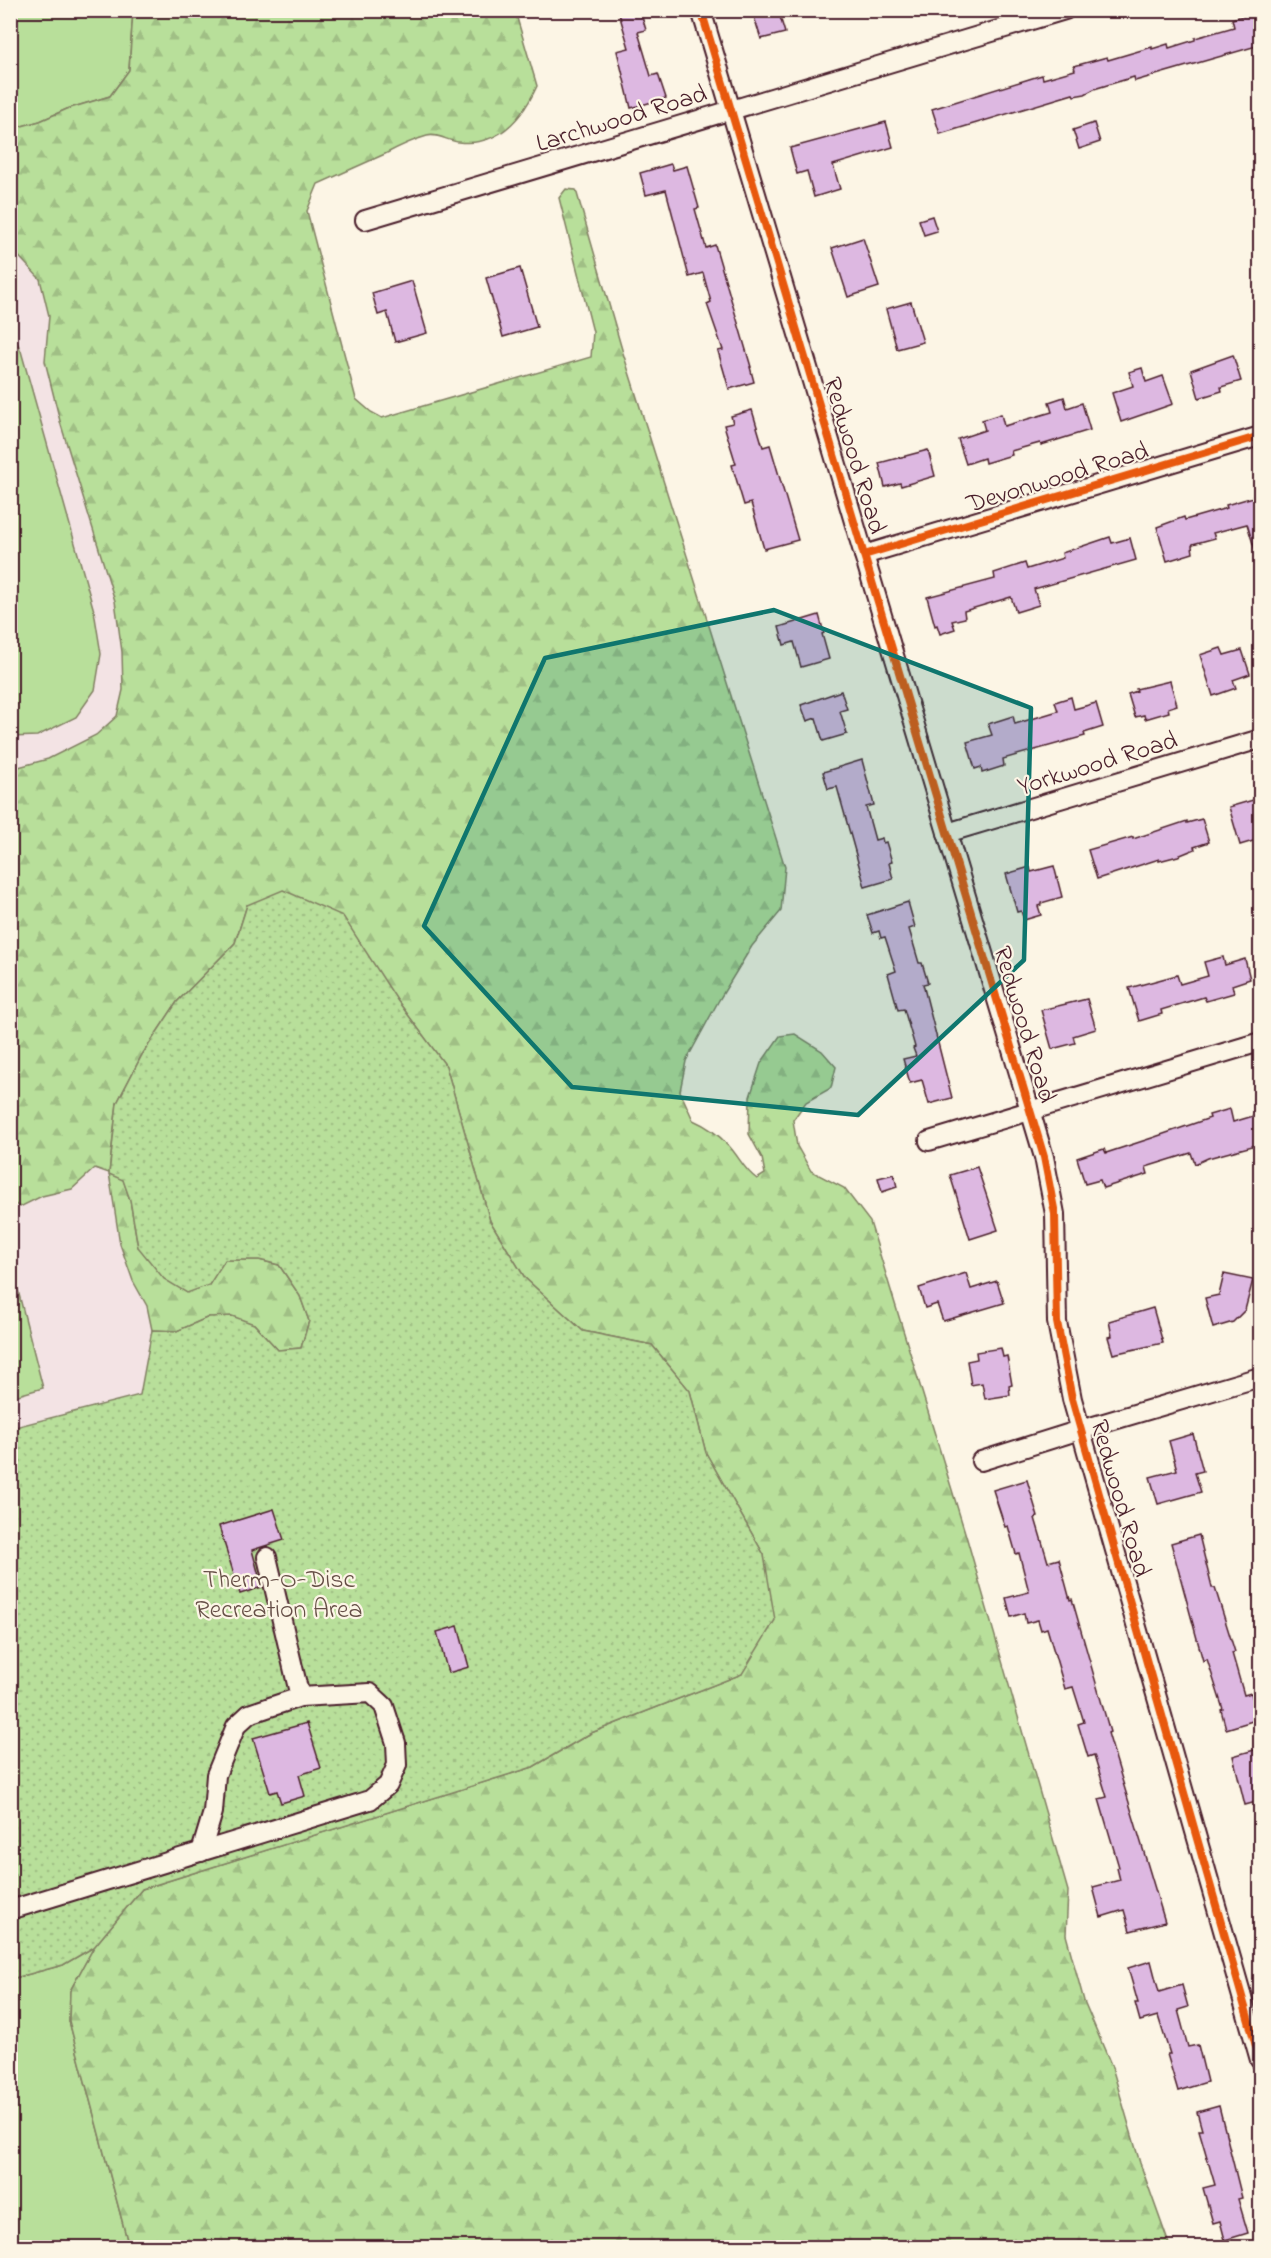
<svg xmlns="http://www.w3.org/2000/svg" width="1271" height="2258" viewBox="0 0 1271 2258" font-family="'Indie Flower',sans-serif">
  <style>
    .built { fill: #f3e3e4 }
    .grass { fill: #b8df9a; stroke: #817f62; stroke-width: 1.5 }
    .forest { fill: url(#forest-firs); stroke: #817f62; stroke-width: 1.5 }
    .park { fill: url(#park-dots); stroke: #817f62; stroke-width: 1.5 }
    .building { fill: #ddb8e1; stroke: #4a1f2b; stroke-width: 1.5 }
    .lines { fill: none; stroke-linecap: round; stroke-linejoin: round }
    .minor-casing { stroke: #4a1f2b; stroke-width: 22 }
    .minor { stroke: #fcf5e5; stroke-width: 18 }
    .cycleway-casing { stroke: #fcf5e5; stroke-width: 11 }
    .cycleway { stroke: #e8590c; stroke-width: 8 }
    .marked { fill: #0f766e; fill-opacity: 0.2; stroke: #0f766e; stroke-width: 4.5; stroke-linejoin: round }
    .labels { text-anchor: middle; stroke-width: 4.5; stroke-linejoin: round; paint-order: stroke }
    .street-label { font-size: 26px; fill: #4a1f2b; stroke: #fcf5e5 }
    .park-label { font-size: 26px; fill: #664f47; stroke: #fcf5e5 }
  </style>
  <defs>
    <pattern id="forest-firs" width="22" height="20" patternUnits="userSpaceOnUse" patternTransform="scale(1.5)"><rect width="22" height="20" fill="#b8df9a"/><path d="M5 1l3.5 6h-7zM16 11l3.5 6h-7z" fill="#a0bf85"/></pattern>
    <pattern id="park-dots" width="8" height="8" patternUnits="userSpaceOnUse" patternTransform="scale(1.5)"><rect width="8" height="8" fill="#b8df9a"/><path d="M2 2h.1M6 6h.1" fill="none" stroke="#a0bf85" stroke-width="1.8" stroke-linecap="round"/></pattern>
  </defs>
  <rect width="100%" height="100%" fill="#fcf5e5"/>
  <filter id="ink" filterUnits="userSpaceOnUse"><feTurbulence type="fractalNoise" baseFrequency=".0167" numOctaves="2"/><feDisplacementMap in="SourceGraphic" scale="12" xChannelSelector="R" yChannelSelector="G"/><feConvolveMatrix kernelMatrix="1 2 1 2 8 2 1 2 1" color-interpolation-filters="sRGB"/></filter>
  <g filter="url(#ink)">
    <g class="built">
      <path d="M10 248 40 279 49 317 45 361 61 425 115 601 122 652 123 690 117 716 96 735 48 759 11 769Z"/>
      <path d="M95 1167 109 1174 120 1244 133 1281 147 1306 152 1330 140 1395 11 1428V1202L20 1207 42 1196 72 1189Z"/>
    </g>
    <g class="grass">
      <path d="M11 11H133L129 70 110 96 67 109 40 121 11 129Z"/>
      <path d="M11 329 21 351 94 611 101 654 95 690 76 717 37 736 11 737Z"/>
      <path d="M11 1263 43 1388 11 1397H10Z"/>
      <path d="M94 1947 70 1991 69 2021 129 2247 11 2248V1979L63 1965Z"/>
    </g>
    <path class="forest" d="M133 11H515L537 86C522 119 498 147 458 142 447 141 438 133 427 136 413 140 398 147 385 154 363 164 340 174 318 184L307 211 356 399 371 412 382 418 591 357 593 332 559 198 566 189 576 190 623 353 785 867 781 911 752 946 719 1000 686 1061 680 1091 693 1120C707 1126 718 1134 729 1146 740 1158 743 1169 757 1179L765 1174 762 1158 749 1134 750 1097 761 1063 780 1036 795 1034 822 1051 836 1067 831 1088 806 1102 793 1120 797 1146 811 1171 844 1188 870 1222 967 1539 1068 1891 1066 1935 1084 2001 1112 2067 1140 2163 1170 2247H129L69 2021 70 1991 94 1947 142 1889 533 1767 591 1733 742 1674 764 1555 706 1453 690 1391 652 1345 583 1331 525 1278 490 1221 446 1066 397 1000 247 905 235 943 177 1002 142 1055 117 1103 109 1173 123 1179 130 1200 138 1247 209 1285 224 1260H259L279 1265 300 1296 309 1321 301 1348 278 1350 254 1324 209 1317 177 1331 152 1330 147 1306 133 1281 120 1244 109 1173 95 1168 72 1189 42 1196 20 1207 11 1202V769L48 759 96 735 117 716 123 690 122 652 115 601 61 425 45 361 49 316 40 279 11 248V129L40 121 67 109 110 96 129 70Z"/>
    <path class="park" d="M283 890 343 916 397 1000 446 1066 490 1221 525 1278 583 1331 652 1345 690 1391 706 1453 764 1555 775 1620 742 1674 591 1733 533 1767 142 1889 94 1947 63 1965 11 1979V1428L140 1395 152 1330 177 1331 209 1317 232 1316 254 1324 278 1350 301 1348 309 1321 300 1296 279 1265 259 1260H225L209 1285 187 1293 164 1279 138 1247 130 1200 123 1180 109 1174 117 1103 142 1055 177 1002 235 943 247 905Z"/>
    <g class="building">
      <path d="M618 10H640L646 30 638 32 651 76 658 74 666 98 631 108 617 51 629 48Z"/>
      <path d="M752 10H778L785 33 761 39Z"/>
      <path d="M1253 13 1260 45 1135 81 1134 77 1094 89 1085 94 1074 96 1073 94 940 134 932 109 1042 75 1043 79 1075 70 1074 66 1107 57 1108 60 1152 47V49L1168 44 1169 48 1195 40V38L1234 27 1232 19Z"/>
      <path d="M886 122 893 147 833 165 840 189 814 197 807 171 797 174 790 148Z"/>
      <path d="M1094 123 1100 142 1079 149 1073 130Z"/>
      <path d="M671 164 673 170 687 166 699 208 695 209 706 248 715 245 751 367H750L754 382 729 389 718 351 723 350 707 304 711 302 703 273 689 277 666 190 646 195 640 173Z"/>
      <path d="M932 216 937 231 924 235 919 220Z"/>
      <path d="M863 238 879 287 848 297 832 248Z"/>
      <path d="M520 268 537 327 503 337 486 278Z"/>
      <path d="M412 281 427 333 395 342 387 312 378 315 372 293Z"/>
      <path d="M911 302 923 342 897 349 886 309Z"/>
      <path d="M1233 355 1241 381 1221 387 1222 391 1199 398 1191 370Z"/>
      <path d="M1142 368 1146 382 1163 376 1173 404 1121 422 1112 393 1133 386 1129 372Z"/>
      <path d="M1064 397 1067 408 1082 403 1090 430 1041 445 1040 443 1011 451 1012 455 985 463 984 458 966 464 958 439 985 430 982 420 1001 414 1004 426 1052 412 1049 402Z"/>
      <path d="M752 410 763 447 770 445 798 540 764 549 751 503 744 505 732 465 736 464 724 425 733 423 731 416Z"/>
      <path d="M928 450 935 476 901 486 900 483 885 487 879 463Z"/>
      <path d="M1260 495V557H1257L1247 524 1213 533 1215 538 1193 544 1192 546 1193 553 1167 561 1157 527 1184 517 1185 520 1227 508 1226 505Z"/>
      <path d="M1110 537 1112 543 1130 538 1136 560 1034 589 1039 605 1016 612 1011 597 964 611 965 618 952 621 955 629 940 634 937 625 935 626 927 597 995 579 994 573 1025 563 1027 569 1063 558 1062 553Z"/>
      <path d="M819 615 824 633 822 634 829 659 801 667 794 642 784 645 779 627Z"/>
      <path d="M1221 648 1224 655 1242 650 1250 674 1233 680 1236 688 1213 696 1200 655Z"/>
      <path d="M1170 681 1177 705 1168 708 1169 712 1145 719 1144 715 1135 717 1128 694 1137 691 1136 689Z"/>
      <path d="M841 691 847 709 840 711 847 734 823 741 816 718 807 721 801 705Z"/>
      <path d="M1071 697 1074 709 1096 703 1103 727 1084 733 1085 736 1003 759 1004 766 982 773 981 767 975 769 967 742 992 735 988 724 1013 716 1015 724 1058 711 1055 702Z"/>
      <path d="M862 760 874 805 866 807 875 840 882 838 883 843 886 842 892 862 889 863 893 879 865 887 837 787 828 789 823 772Z"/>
      <path d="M1260 798V839L1240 845 1229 807Z"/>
      <path d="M1202 819 1209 842 1194 847 1195 849 1178 856 1159 861V859L1097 879 1088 850 1133 837V839L1187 821V823Z"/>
      <path d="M1054 866 1062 897 1041 903V905L1038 906 1041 915 1024 920 1021 911 1017 912 1006 874 1030 867 1031 872Z"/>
      <path d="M908 902 915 927 909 929 919 963H922L928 983 923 984 952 1098 929 1104 922 1080 910 1083 903 1059 916 1056 913 1048 915 1047 904 1009 898 1010 888 974 896 971 885 937 881 938 879 931 873 933 867 915Z"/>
      <path d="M1223 957 1225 965 1245 959 1250 979 1232 985 1234 993 1206 1001 1204 997 1161 1010 1162 1014 1139 1021 1129 988 1177 975 1180 984 1208 976 1204 962Z"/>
      <path d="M1087 999 1096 1029 1073 1036 1075 1043 1052 1049 1041 1010Z"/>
      <path d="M1230 1109 1233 1122 1260 1114V1144L1208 1158 1195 1164 1191 1153 1146 1167 1148 1174 1103 1188 1100 1180 1085 1184 1077 1158 1104 1149 1106 1153 1152 1138 1210 1118 1209 1115Z"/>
      <path d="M977 1167 998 1230 970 1239 950 1175Z"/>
      <path d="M894 1174 897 1187 882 1192 878 1178Z"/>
      <path d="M966 1273 971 1289 997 1281 1004 1303 943 1321 937 1304 925 1308 919 1288Z"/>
      <path d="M1224 1274 1253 1280 1245 1310 1233 1322 1213 1328 1205 1298 1219 1295Z"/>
      <path d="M1153 1308 1163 1343 1113 1354 1108 1337 1112 1336 1109 1321Z"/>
      <path d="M1001 1348 1003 1357 1007 1356 1012 1385 1009 1386 1010 1395 985 1399 982 1383 971 1385 967 1361 977 1359 976 1352Z"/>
      <path d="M1193 1434 1203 1471 1195 1473 1201 1492 1158 1504 1150 1477 1177 1470 1169 1441Z"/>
      <path d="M1027 1480 1038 1517 1035 1518 1048 1562 1059 1559 1070 1600 1072 1599 1110 1732 1108 1733 1165 1922 1130 1931 1124 1910 1101 1917 1093 1887 1120 1880 1117 1868 1119 1867 1099 1799 1107 1797 1094 1755 1088 1757 1078 1724 1084 1722 1073 1687 1065 1689 1047 1628 1041 1630 1038 1620 1026 1623 1024 1613 1011 1617 1006 1598 1029 1592 1019 1553 1016 1554 1008 1526 1005 1527 993 1490Z"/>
      <path d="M274 1509 284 1540 252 1550 262 1587 240 1594 219 1526Z"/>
      <path d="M1199 1535 1212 1588H1215L1235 1652 1232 1653 1244 1695 1251 1693 1259 1719 1226 1729 1221 1710 1223 1709 1207 1659 1203 1661 1171 1543Z"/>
      <path d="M458 1626 469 1667 448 1673 437 1632Z"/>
      <path d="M307 1723 321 1768 299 1775 305 1796 281 1803 277 1791 270 1793 253 1738Z"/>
      <path d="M1258 1749 1260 1759V1801L1245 1805 1233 1756Z"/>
      <path d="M1151 1961 1159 1992 1182 1985 1188 2007 1178 2010 1188 2047 1198 2045 1207 2082 1178 2091 1167 2054H1170L1158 2016 1140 2021 1135 2003H1138L1128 1968Z"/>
      <path d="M1219 2106 1242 2198 1238 2199 1248 2233 1225 2240 1220 2221 1213 2223 1203 2188 1215 2185 1199 2130H1202L1197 2112Z"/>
    </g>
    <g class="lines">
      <defs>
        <g id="minor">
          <path d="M701 10 1044 1157 1055 1214 1057 1322 1072 1399 1260 2060"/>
          <path d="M365 220 1065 10"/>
          <path d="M864 555 1260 436"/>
          <path d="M947 833 1260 739"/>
          <path d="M929 1141 1260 1042"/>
          <path d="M981 1461 1080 1430 1260 1377"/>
          <path d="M201 1852 213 1812 216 1775 236 1726 249 1714 300 1697 267 1557"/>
          <path d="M10 1910 370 1800 388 1785 397 1765 396 1743 384 1706 370 1693 300 1697"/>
        </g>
      </defs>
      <use href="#minor" class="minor-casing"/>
      <use href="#minor" class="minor"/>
      <defs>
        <g id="cycleway">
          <path d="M701 10 1044 1157 1055 1214 1057 1322 1072 1399 1260 2060"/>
          <path d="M864 555 1260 436"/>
        </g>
      </defs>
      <use href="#cycleway" class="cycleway-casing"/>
      <use href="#cycleway" class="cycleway"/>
    </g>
  </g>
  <path class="marked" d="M774 610 1031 708 1024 960 858 1115 572 1087 424 926 545 658Z"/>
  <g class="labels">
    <g class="street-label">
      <text transform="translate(621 117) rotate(-17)" y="9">Larchwood Road</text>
      <text transform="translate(856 455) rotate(73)" y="9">Redwood Road</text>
      <text transform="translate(1057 476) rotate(-17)" y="9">Devonwood Road</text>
      <text transform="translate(1097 762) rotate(-17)" y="9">Yorkwood Road</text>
      <text transform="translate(1026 1024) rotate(73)" y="9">Redwood Road</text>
      <text transform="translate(1122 1498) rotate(74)" y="9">Redwood Road</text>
    </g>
    <g class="park-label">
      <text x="279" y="1587">Therm-O-Disc<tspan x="279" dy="30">Recreation Area</tspan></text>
    </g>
  </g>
  <rect width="1271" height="2258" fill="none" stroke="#fcf5e5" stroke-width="36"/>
  <rect x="18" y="18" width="1235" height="2222" fill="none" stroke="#4a1f2b" stroke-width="2" filter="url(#ink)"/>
</svg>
